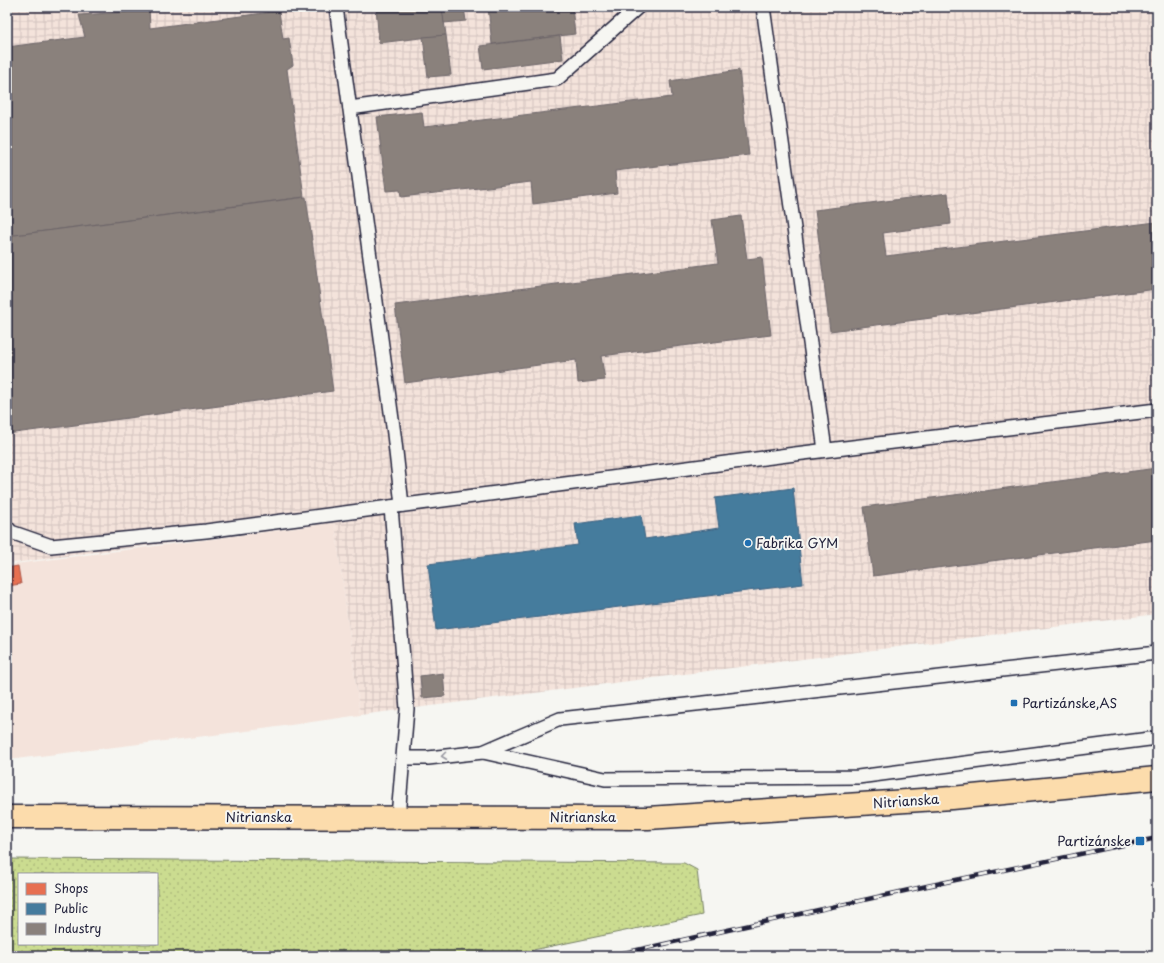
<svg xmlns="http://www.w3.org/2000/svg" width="1164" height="963" viewBox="0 0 1164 963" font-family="'Playpen Sans',sans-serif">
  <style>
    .built { fill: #f4e3db }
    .industrial { fill: url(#industrial-grid) }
    .garden { fill: url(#garden-dots); stroke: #767f66; fill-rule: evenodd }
    .shops { fill: #e76f51; stroke: #ac584a }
    .public { fill: #457b9d; stroke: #3a6080 }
    .industry { fill: #8a817c; stroke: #6b6468 }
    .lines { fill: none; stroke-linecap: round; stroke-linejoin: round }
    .lane-casing { stroke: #22223b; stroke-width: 16 }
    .primary-casing { stroke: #22223b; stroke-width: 25 }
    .lane { stroke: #f6f6f2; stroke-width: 13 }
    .primary { stroke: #fcdcac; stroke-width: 22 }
    .rail-casing { stroke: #22223b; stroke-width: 4.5 }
    .rail { stroke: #f6f6f2; stroke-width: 3; stroke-dasharray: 9; stroke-linecap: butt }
    .oneway { stroke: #9797a0 }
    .poi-dot { fill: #1f6fb2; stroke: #f6f6f2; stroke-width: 1.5 }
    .labels { text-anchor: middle; stroke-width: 4; stroke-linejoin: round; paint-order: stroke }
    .poi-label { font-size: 13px; fill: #22223b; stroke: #f6f6f2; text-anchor: start }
    .street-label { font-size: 13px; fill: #22223b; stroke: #f6f6f2 }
  </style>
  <defs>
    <pattern id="industrial-grid" width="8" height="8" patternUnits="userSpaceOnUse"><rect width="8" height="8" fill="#f4e3db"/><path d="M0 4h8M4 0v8" fill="none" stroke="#d1c2bd"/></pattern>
    <pattern id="garden-dots" width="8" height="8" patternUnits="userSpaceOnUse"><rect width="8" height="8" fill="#cbdc90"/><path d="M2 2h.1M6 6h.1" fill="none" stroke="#aebc7d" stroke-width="1.8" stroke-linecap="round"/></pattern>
  </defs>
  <rect width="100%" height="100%" fill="#f6f6f2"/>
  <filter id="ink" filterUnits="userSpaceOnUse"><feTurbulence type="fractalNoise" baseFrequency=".025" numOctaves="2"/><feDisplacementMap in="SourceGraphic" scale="8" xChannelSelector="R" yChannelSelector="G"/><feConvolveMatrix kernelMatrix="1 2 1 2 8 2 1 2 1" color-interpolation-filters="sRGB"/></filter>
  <g filter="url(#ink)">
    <path class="built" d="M335 523 360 715 263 729 7 760V565Z"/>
    <path class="industrial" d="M7 7H1157V614L360 715 335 523 89 553 7 564Z"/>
    <path class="garden" d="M7 859 684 863 697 870 702 915 504 956H7ZM19 874H157V944H19Z"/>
    <path class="shops" d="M18 566 21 584 7 586V568Z"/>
    <path class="public" d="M793 488 803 584 436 630 428 564 578 545 575 524 641 515 645 539 719 528 715 498Z"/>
    <g class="industry">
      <path d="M145 7H149L150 28 279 11 283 39 289 38 293 65 287 69 304 197 7 236V47L85 37 79 15 126 12Z"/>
      <path d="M376 7H442L446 35 379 43Z"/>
      <path d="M442 7H464L466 21 444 23Z"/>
      <path d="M488 7H572L575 34 492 44Z"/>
      <path d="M446 35 451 75 428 77 423 37Z"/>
      <path d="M560 36 563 59 483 69 480 46Z"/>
      <path d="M739 70 749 155 615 171 617 193 533 204 531 182 401 197 400 190 386 191 377 117 422 112 424 127 672 97 670 81Z"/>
      <path d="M948 193 951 224 883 233 886 256 1156 222 1157 289 830 331 815 210Z"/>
      <path d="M306 197 333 391 7 434V236Z"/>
      <path d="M741 216 747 259 762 257 771 335 601 356 605 380 578 383 576 360 405 383 395 305 718 263 712 220Z"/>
      <path d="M1157 468V540L873 576 864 507Z"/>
      <path d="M443 673 445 696 422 698 420 676Z"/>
    </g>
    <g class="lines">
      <defs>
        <g id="lane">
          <path d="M336 7 394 434 402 505"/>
          <path d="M763 7 825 450"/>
          <path d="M350 108 557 79 638 7"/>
          <path d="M391 507 407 709 398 817"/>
          <path d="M7 527 11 532 51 546 206 531 795 454 1157 410"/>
          <path d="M483 752 605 779 858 777 1157 738"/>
          <path d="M403 758H428L483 752 560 719 1157 653"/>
        </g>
        <path id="primary" d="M7 817 648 818 952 798 1157 778"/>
      </defs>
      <use href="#lane" class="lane-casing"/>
      <use href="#primary" class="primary-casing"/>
      <use href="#lane" class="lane"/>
      <use href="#primary" class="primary"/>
      <defs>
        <path id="rail" d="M610 956 927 886 1157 838"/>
      </defs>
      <use href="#rail" class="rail-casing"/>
      <use href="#rail" class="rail"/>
    </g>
    <defs><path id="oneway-chevron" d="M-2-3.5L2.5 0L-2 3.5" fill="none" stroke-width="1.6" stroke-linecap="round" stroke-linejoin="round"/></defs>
    <use class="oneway" href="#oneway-chevron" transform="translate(444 756) rotate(173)"/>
  </g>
  <g class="poi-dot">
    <circle cx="748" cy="543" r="4"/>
    <rect x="1010" y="699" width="8" height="8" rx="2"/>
    <rect x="1135" y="836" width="10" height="10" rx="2"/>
  </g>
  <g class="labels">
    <g class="poi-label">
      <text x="756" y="548">Fabrika GYM</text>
      <text x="1022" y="708">Partizánske,AS</text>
      <text x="1131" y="846" text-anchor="end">Partizánske</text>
    </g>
    <g class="street-label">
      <text transform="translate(906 801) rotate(-4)" y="5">Nitrianska</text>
      <text x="259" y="822">Nitrianska</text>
      <text x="583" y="822">Nitrianska</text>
    </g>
  </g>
  <rect width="1164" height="963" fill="none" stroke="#f6f6f2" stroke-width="24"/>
  <rect x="12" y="12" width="1140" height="939" fill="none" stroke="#22223b" stroke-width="1.5" filter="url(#ink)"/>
  <rect x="18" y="873" width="140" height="72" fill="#f6f6f2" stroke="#a1a1a9"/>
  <rect x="26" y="883" width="20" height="12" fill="#e76f51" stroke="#a1a1a9"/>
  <text x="54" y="893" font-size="12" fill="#22223b">Shops</text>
  <rect x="26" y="903" width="20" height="12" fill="#457b9d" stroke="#a1a1a9"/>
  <text x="54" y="913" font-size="12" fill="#22223b">Public</text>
  <rect x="26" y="923" width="20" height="12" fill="#8a817c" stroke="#a1a1a9"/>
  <text x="54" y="933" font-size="12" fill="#22223b">Industry</text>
</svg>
